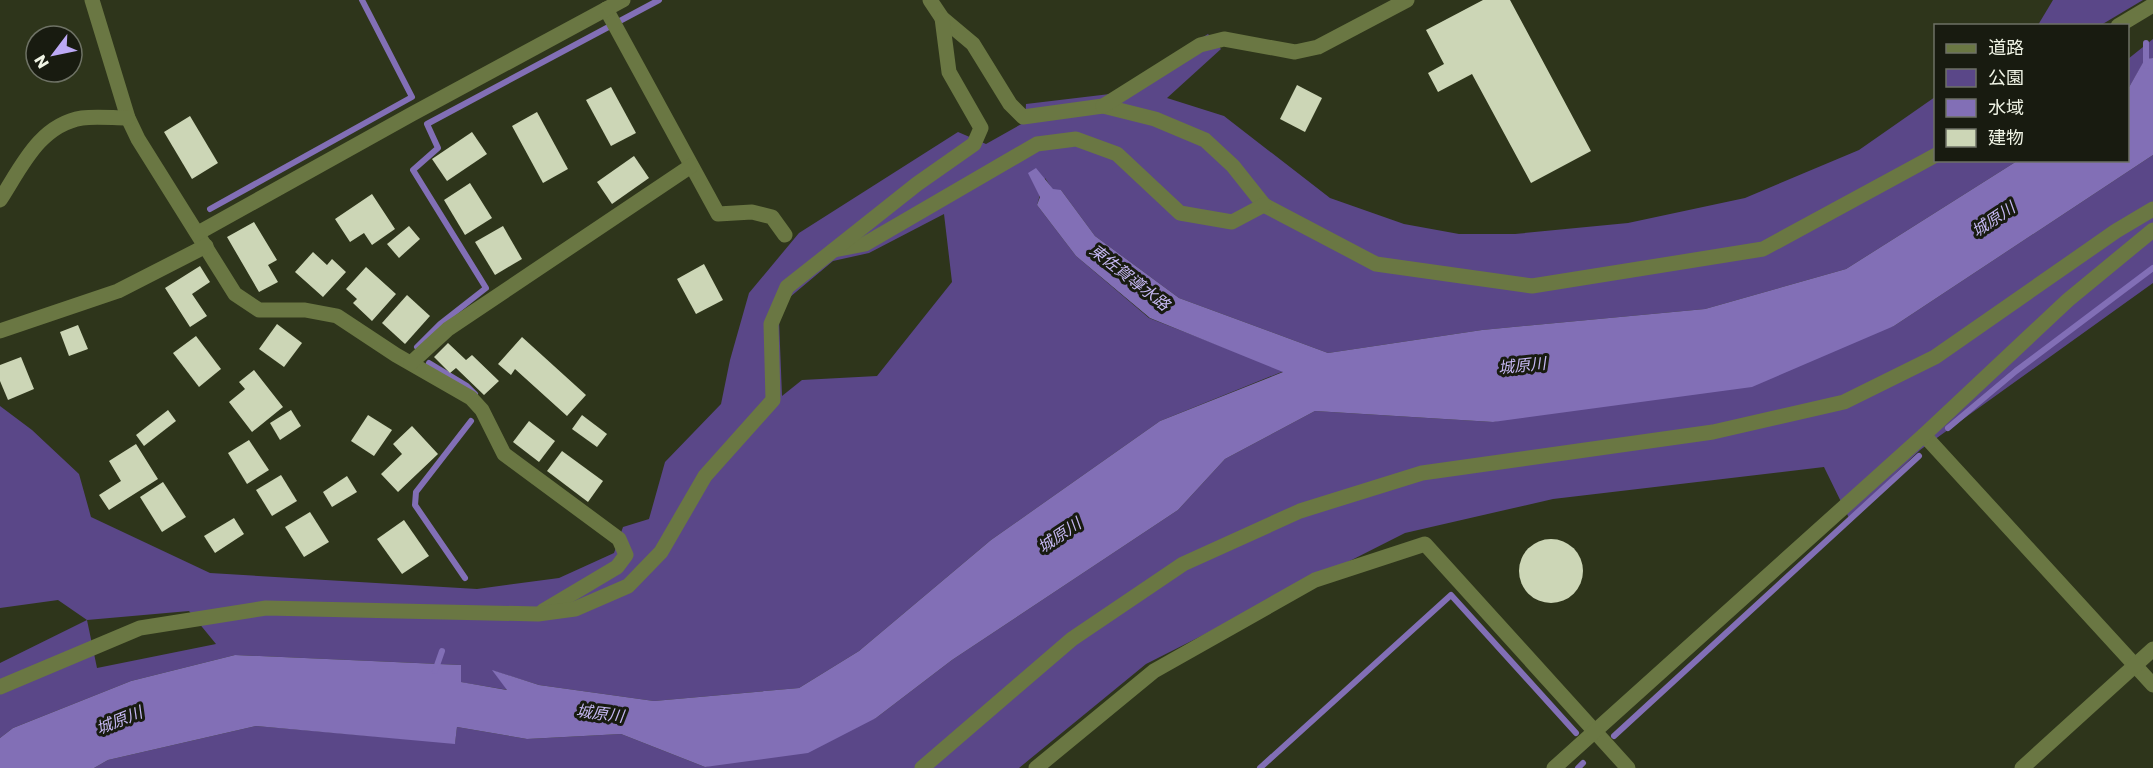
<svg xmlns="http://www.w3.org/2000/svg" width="2153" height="768" viewBox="0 0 2153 768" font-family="Poppins,'Noto Sans JP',sans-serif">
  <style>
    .green { fill: #5a4788; fill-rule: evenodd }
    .water { fill: #826fb6 }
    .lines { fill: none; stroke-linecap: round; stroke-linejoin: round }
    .stream { stroke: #826fb6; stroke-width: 6 }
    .building { fill: #ccd6b6 }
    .minor { stroke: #6a7743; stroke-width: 15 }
    .labels { text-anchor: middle; stroke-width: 6; stroke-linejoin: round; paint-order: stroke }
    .water-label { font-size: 16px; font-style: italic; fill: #c4b7f1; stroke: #181b10 }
  </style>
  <rect width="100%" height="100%" fill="#2e351b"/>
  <g class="green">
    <path d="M2053 0H2143L2101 25H2038Z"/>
    <path d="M1208 34 1221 49 1167 98 1224 116 1330 198 1404 224 1459 234H1515L1628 223 1745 198 1859 150 1935 97 1936 160 2017 161 1846 269 1705 309 1482 330 1328 353 1179 298 1095 236 1061 190H1053L1045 178 1037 205 1076 256 1149 318 1284 371 1160 421 991 540 859 651 799 688 654 701 539 685 494 671 508 690 460 682 461 665 235 655 131 681 13 728 0 738V663L87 620 58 600 0 608V406L32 430 79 474 91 517 210 573 477 589 559 578 614 553 623 527 649 519 665 462 721 404 730 360 749 293 799 233 958 132 986 144 1025 122 1026 104 1110 94ZM944 214 952 282 877 376 802 380 782 396 779 320 790 297 833 261 869 253ZM189 611 216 644 97 668 87 620Z"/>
    <path d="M2153 39V58L2145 60 2128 89V59Z"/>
    <path d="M2153 155V283L1920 450 1849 518 1824 467 1553 499 1405 533 1146 664 1019 768H94L108 760 256 726 455 743 457 727 527 739 621 734 705 767 876 718 952 660 1178 510 1225 459 1315 411 1493 422 1894 326Z"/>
  </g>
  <path class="water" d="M2153 58V155L1894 326 1752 387 1493 422 1315 411 1225 459 1178 510 952 660 876 718 808 753 705 767 621 734 527 739 457 727 455 744 256 726 108 760 94 768H0V738L13 728 131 681 235 655 461 665V682L507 690 492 670 539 685 654 701 799 688 859 651 991 540 1160 421 1283 372 1150 318 1076 256 1037 205 1040 197 1028 173 1036 168 1053 189 1061 190 1095 236 1179 298 1328 353 1482 330 1705 309 1846 269 2017 161 2128 160V89L2145 59Z"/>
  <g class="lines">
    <g class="stream">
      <path d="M2146 43V66"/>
      <path d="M210 209 412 97 362 0"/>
      <path d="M417 347 440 324 486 288 413 170 438 148 427 124 659 0"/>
      <path d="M429 363 467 386 475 394"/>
      <path d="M1948 428 2016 371 2153 268"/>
      <path d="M465 578 415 505 416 492 471 421"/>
      <path d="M435 671 442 651"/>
      <path d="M1614 736 1919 456"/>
      <path d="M1260 768 1451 595 1576 733"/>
      <path d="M1578 768 1583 763"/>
    </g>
  </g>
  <g class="building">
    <path d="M1483 0H1510L1591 151 1531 183 1472 74 1438 92 1428 73 1444 64 1426 30Z"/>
    <path d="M1297 85 1322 98 1305 132 1280 119Z"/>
    <path d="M611 87 636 133 611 146 586 100Z"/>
    <path d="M537 112 568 169 543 183 512 126Z"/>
    <path d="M190 116 218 163 192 179 164 132Z"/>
    <path d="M472 132 487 154 447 181 432 159Z"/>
    <path d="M634 156 649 178 612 204 597 182Z"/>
    <path d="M470 183 492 218 465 235 444 200Z"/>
    <path d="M372 194 395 229 372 245 364 233 350 242 335 219Z"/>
    <path d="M254 222 277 260 268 265 278 282 259 292 227 237Z"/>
    <path d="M409 226 420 239 399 258 387 244Z"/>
    <path d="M503 226 522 259 495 275 475 242Z"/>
    <path d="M313 252 327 265 332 259 346 272 323 297 295 272Z"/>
    <path d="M704 264 723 300 696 314 677 279Z"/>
    <path d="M200 266 210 282 192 294 207 316 190 327 165 288Z"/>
    <path d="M366 267 396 294 372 321 353 303 357 299 346 289Z"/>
    <path d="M407 295 430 316 405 344 382 323Z"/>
    <path d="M277 324 302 343 284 367 259 349Z"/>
    <path d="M78 325 88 349 69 356 60 332Z"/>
    <path d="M196 336 221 369 199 387 173 353Z"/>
    <path d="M522 337 586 395 567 416 515 369 511 375 498 364Z"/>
    <path d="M448 343 466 360 472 355 499 381 484 395 456 368 450 373 434 357Z"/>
    <path d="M21 357 34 389 8 400 0 381V365Z"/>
    <path d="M254 370 283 407 252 432 229 402 245 389 239 382Z"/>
    <path d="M168 410 176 421 144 446 136 435Z"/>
    <path d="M291 410 301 426 280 440 270 423Z"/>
    <path d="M368 415 392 430 374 456 351 441Z"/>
    <path d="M582 415 607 434 597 447 572 429Z"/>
    <path d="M529 421 555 441 539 462 513 442Z"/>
    <path d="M412 426 438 454 398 492 381 474 402 454 393 444Z"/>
    <path d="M249 440 269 470 247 484 228 453Z"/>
    <path d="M136 444 158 479 109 510 99 495 121 481 109 461Z"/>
    <path d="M562 451 603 481 588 502 547 471Z"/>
    <path d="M281 475 297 501 272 516 256 490Z"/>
    <path d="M347 476 357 492 332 507 323 492Z"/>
    <path d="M163 482 186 517 162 532 140 497Z"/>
    <path d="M310 512 329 542 304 557 285 527Z"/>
    <path d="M234 518 244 534 215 553 204 536Z"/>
    <path d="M404 520 429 556 402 574 377 539Z"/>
    <circle cx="1551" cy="571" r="32"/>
  </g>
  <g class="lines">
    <g class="minor">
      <path d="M92 0 128 118 138 139 235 294 259 310H305L337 316 396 355 471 398 482 410 504 454 619 539 626 555 617 567 543 611"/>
      <path d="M930 0 942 18 973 44 1010 104 1023 117 1103 106 1155 119 1205 140 1233 166 1264 205 1376 264 1532 286 1763 249 1936 155"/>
      <path d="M606 9 718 214 752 212 772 217 785 235"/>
      <path d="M2118 26 2153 5"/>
      <path d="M1103 106 1200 45 1224 39 1295 52 1318 47 1407 0"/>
      <path d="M0 200C21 168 39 125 82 118 96 116 113 118 128 118"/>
      <path d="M198 233 412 114 623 0"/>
      <path d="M834 250 865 244 1037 144 1076 139 1117 154 1180 213 1232 222 1264 205"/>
      <path d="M0 331 118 291 206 246"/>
      <path d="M411 363 448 329 691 166"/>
      <path d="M1924 435 2153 685"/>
      <path d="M0 687 140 628 266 608 538 614 575 609 628 586 661 552 705 476 773 400 771 324 787 287 917 184 974 144 981 128 949 72 942 18"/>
      <path d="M922 768 1072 639 1183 564 1300 511 1422 473 1713 432 1844 402 1935 357 2116 231 2153 209"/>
      <path d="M1036 768 1154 671 1315 580 1425 544 1628 768"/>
      <path d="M1554 768 1924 435 2068 300 2153 230"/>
      <path d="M2022 768 2153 649"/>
    </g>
  </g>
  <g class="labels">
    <g class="water-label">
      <text transform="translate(1993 219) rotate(-34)" y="6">城原川</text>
      <text transform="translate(1130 277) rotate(38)" y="6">東佐賀導水路</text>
      <text transform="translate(1522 365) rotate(-6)" y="6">城原川</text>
      <text transform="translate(1059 535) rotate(-34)" y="6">城原川</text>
      <text transform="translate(600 713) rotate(7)" y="6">城原川</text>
      <text transform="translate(119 720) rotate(-22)" y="6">城原川</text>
    </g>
  </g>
  <rect x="1934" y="24" width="195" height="138" fill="#181b10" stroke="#6e7265" stroke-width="1.5"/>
  <rect x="1946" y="44" width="30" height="9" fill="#6a7743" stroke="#6e7265" stroke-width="1.5"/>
  <text x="1988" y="54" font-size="18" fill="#f0f4e5">道路</text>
  <rect x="1946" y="69" width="30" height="18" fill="#5a4788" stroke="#6e7265" stroke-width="1.5"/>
  <text x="1988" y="84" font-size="18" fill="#f0f4e5">公園</text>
  <rect x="1946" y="99" width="30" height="18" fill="#826fb6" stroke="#6e7265" stroke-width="1.5"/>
  <text x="1988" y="114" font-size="18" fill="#f0f4e5">水域</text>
  <rect x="1946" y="129" width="30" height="18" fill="#ccd6b6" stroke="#6e7265" stroke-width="1.5"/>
  <text x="1988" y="144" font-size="18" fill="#f0f4e5">建物</text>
  <g transform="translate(54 54) rotate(238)"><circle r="28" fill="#181b10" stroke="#6e7265" stroke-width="1.5"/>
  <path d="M0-4.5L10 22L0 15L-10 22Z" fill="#bca9f5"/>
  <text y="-9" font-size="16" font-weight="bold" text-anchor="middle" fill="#f0f4e5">N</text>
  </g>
</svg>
